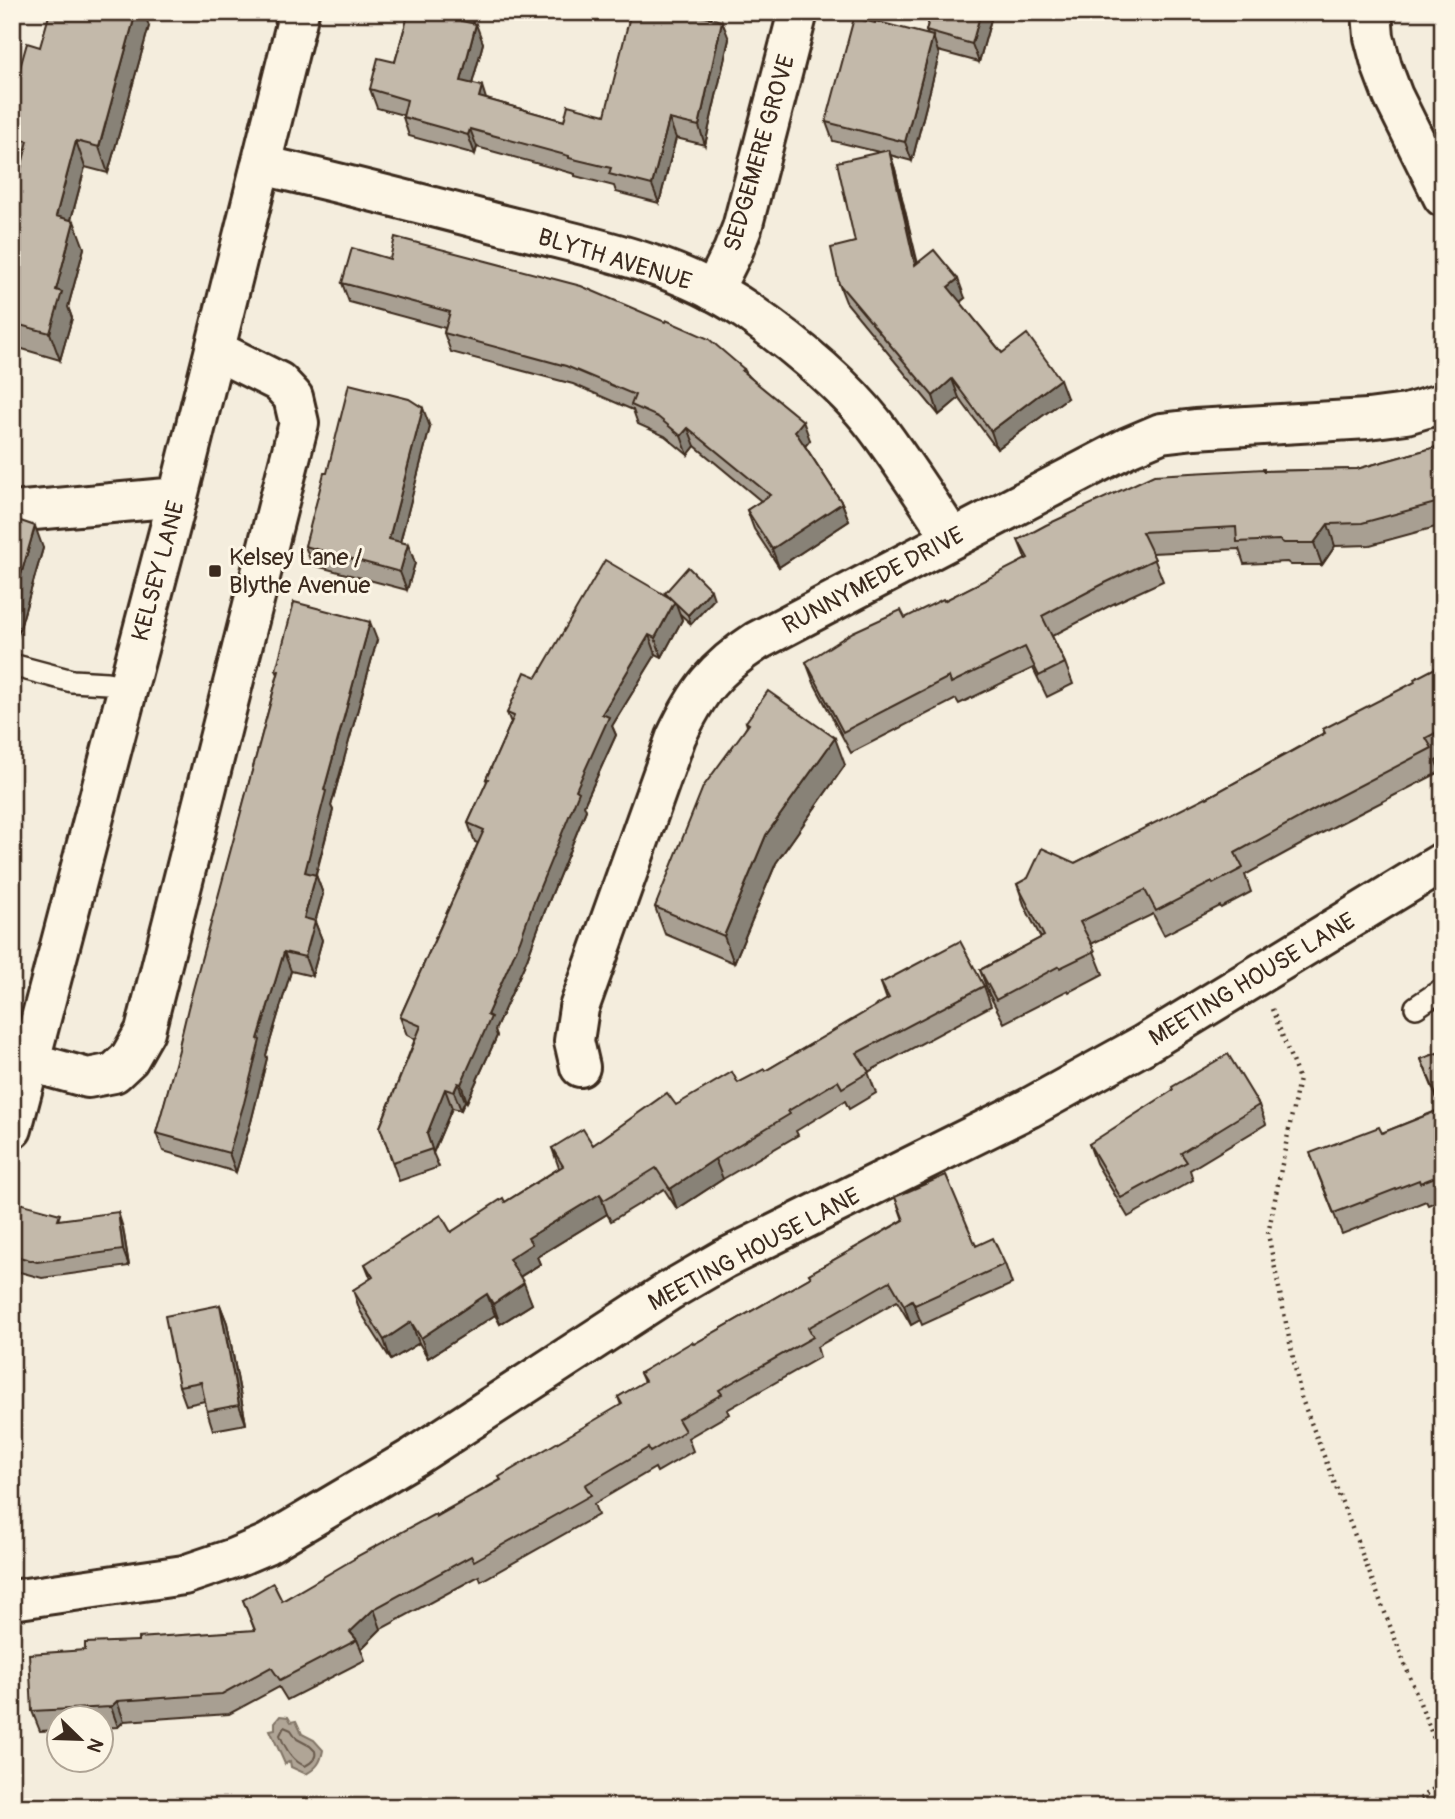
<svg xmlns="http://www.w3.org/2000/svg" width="1455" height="1819" viewBox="0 0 1455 1819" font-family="Pangolin,sans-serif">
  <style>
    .water { fill: #b0a596; stroke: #817466; stroke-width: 2 }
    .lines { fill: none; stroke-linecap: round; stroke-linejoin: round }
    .shore { stroke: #6a5b4e; stroke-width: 2 }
    .service-casing { stroke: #3b2a1e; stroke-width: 26 }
    .minor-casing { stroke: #3b2a1e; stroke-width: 44 }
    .secondary-casing { stroke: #3b2a1e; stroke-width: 44 }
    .path { stroke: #3b2a1e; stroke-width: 4.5; stroke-dasharray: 2 5; stroke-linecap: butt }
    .service { stroke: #fcf5e5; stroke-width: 21 }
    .minor { stroke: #fcf5e5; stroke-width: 38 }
    .secondary { stroke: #fcf5e5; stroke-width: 38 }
    .wall { fill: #a89f92; stroke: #3b2a1e; stroke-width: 2 }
    .shaded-wall { fill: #888277; stroke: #3b2a1e; stroke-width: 2 }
    .building { fill: #c3b9aa; stroke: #3b2a1e; stroke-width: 2 }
    .poi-dot { fill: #3b2a1e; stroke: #fcf5e5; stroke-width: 2.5 }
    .labels { text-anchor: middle; stroke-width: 6; stroke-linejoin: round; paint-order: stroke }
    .street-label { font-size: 24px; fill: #3b2a1e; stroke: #fcf5e5 }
    .poi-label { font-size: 24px; fill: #3b2a1e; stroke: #fcf5e5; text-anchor: start }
  </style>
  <rect width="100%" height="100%" fill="#f4eddd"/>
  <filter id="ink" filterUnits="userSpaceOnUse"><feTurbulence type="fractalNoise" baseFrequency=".0143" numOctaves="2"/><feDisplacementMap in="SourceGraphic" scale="14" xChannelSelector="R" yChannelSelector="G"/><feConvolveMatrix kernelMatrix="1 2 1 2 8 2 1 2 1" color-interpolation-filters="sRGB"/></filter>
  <g filter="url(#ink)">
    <path class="water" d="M280 1716 288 1717 291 1722 296 1721 302 1734 314 1740 323 1750C321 1762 317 1768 306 1774L291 1767 290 1761 285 1764 270 1730 275 1729V1722Z"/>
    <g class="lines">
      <path class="shore" d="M284 1727 291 1730 297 1739 310 1746 315 1751C317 1758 311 1763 305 1766 292 1761 285 1748 280 1735Z"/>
      <defs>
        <g id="service">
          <path d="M12 665 72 681 107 683 128 687"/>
          <path d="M1416 1007 1443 989"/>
        </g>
        <g id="minor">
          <path d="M1372 12 1374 37 1382 67 1393 96 1443 197"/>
          <path d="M261 165C342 183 422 204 503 225 586 246 676 262 747 311 790 341 842 383 874 424 902 461 927 500 952 538"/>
          <path d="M713 291 733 251 742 228 798 12"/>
          <path d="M12 512 178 497"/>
          <path d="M12 1057 88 1078 114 1073 129 1059 145 1031 299 423 293 397 279 382 215 350"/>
          <path d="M580 1067 574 1041 579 1008 676 737C697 692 714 669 757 641L1128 447 1161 433 1195 429 1368 419 1406 414 1443 403"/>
          <path d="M12 1600 184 1575 234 1558 267 1544 414 1457 669 1291 724 1259 1029 1108 1143 1045 1443 862"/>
        </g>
        <path id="secondary" d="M12 1129 178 497 299 12"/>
      </defs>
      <use href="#service" class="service-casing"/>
      <use href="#minor" class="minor-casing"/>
      <use href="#secondary" class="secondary-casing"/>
      <g class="path">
        <path d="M1272 1009 1299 1079 1268 1234 1301 1397 1443 1762"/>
        <path d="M1409 1807 1443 1782"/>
      </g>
      <use href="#service" class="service"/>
      <use href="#minor" class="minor"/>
      <use href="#secondary" class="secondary"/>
    </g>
    <g class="wall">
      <path d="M409 12H476L473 23 483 43 472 84 486 99 564 121 605 115 711 18 729 39 705 145 676 138 659 203 616 192 614 186 575 176V174L477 147 475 154 409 136 403 117V115L377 108 370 89 395 62Z"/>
      <path d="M931 12H993L979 62 938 51 939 55 912 161 890 155 895 169 918 264 965 298 960 302 1002 353 1067 398 997 449 959 398 939 415 846 302 839 284 855 242 879 152 833 141 826 122 928 35 926 31Z"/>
      <path d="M149 26 108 173 85 167 71 220 84 248 68 307 72 318 60 360 12 346V204L23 163 13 160 12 158V96L40 47Z"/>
      <path d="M342 283 744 369 747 374 810 440 805 446 842 503 849 521 779 567 754 529 747 510 761 501 695 446 688 455 665 436 638 424 633 410 573 384 451 352 444 333 445 328 349 302Z"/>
      <path d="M430 427 400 542 408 544 415 563 407 590 312 565 305 546 327 473Z"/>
      <path d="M1443 445V525L1370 545 1335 546 1322 565H1291L1287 562 1244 564 1239 549 1152 553 1163 581 1113 604 1052 636 1065 663 1073 684 1047 697 1033 668 959 704 956 699 851 753 814 683 806 662 944 601 1026 560 1018 540 1264 471 1357 469Z"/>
      <path d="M12 518 43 548 17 638 12 637Z"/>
      <path d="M665 593 714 599 691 624 679 613 682 620 662 657 656 654 612 726 616 735 584 805 586 810 540 923 527 959 495 1030 497 1036 467 1102 465 1101 461 1110 452 1108 433 1153 439 1167 399 1181 380 1127 415 1039 407 1035 400 1017 478 843 475 842 468 823 487 782 486 779 511 723 507 713 537 677 667 596Z"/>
      <path d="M377 640 331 806 333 810 316 875 323 894 315 922 322 940 312 976 291 971 266 1055 267 1058 251 1122 236 1172 163 1151 156 1133 180 1049 179 1046 278 674 276 670Z"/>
      <path d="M1443 664V757L1436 761 1440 772 1335 826 1245 875 1251 892 1221 908 1220 906 1164 935 1153 914 1091 944 1103 974 1069 992 1068 990 1004 1023 989 994 980 970 1041 938 1025 907 1017 884 1075 863 1207 798 1415 682Z"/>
      <path d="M746 722 845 765 776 863 734 963 665 934 655 907 747 726Z"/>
      <path d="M881 983 984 986 991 1006 868 1072 876 1093 849 1109 845 1101 796 1131 798 1135 723 1179 677 1209 664 1189 611 1221 607 1214 537 1257 540 1264 520 1277 532 1304 500 1324 495 1315 428 1358 419 1343 391 1360 360 1311 353 1290 371 1279 365 1264 451 1232 505 1202 559 1168 552 1148 593 1145 676 1105 738 1083 765 1071 887 1000Z"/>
      <path d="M1443 1051V1199L1428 1205 1426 1201 1342 1234 1318 1174 1382 1133 1441 1109 1421 1059Z"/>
      <path d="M1259 1105 1266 1124 1190 1170 1193 1180 1128 1217 1096 1163 1089 1144Z"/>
      <path d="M895 1197 1005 1264 1012 1284 922 1325 920 1320 911 1325 897 1301 817 1347 820 1357 727 1410 729 1414 688 1438 693 1451 657 1472 655 1468 594 1504 598 1515 481 1581 479 1576 381 1629 361 1649 365 1660 287 1700 279 1687 229 1714 124 1721 118 1727 102 1728V1718H60V1730L40 1731 32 1711 85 1650 138 1641 255 1631 243 1600 282 1601 500 1480 621 1405 618 1397 644 1382 640 1373 694 1344 811 1277 809 1274 903 1220Z"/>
      <path d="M62 1220 123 1228 129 1266 42 1278 12 1270V1229Z"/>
      <path d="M220 1305 227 1323 246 1424 213 1430 207 1411 205 1401 186 1405 179 1386Z"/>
    </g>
    <g class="shaded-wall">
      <path d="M136 12H144L149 26 108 173 99 147Z"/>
      <path d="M464 12H476L468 39 461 21Z"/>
      <path d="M702 12H713L707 34 701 16Z"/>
      <path d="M981 12H993L979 62 972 44Z"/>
      <path d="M722 21 729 39 705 145 699 126Z"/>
      <path d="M476 24 483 43 468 99 461 81Z"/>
      <path d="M933 36 939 55 912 161 905 142Z"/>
      <path d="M482 86 488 105 479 97Z"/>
      <path d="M669 119 676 138 659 203 652 185Z"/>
      <path d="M470 129 477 147 475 154 468 135Z"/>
      <path d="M76 141 85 167 65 242 56 216Z"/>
      <path d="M889 150 895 169 922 284 915 265Z"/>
      <path d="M74 221 84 248 68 307 72 318 60 360 50 333 56 290Z"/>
      <path d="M958 279 965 298 955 306 948 287Z"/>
      <path d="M952 379 959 398 939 415 933 396Z"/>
      <path d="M1060 379 1067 398 997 449 991 431Z"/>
      <path d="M423 408 430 427 396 558 389 539Z"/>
      <path d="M803 421 810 440 802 450 795 431Z"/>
      <path d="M688 428 695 446 688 455 681 436Z"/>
      <path d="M842 503 849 521 779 567 772 549Z"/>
      <path d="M1328 524 1335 546 1322 565 1314 543Z"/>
      <path d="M35 526 43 548 17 638 12 625V606Z"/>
      <path d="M408 544 415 563 407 590 400 572Z"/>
      <path d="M711 590 714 599 691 624 688 615Z"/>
      <path d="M675 601 682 620 662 657 655 638Z"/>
      <path d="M370 622 377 640 331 806 333 810 311 891 305 872 324 790Z"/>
      <path d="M649 635 656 654 612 726 616 735 584 805 586 810 540 923 527 959 495 1030 497 1036 467 1102 461 1084 487 1015 533 904 576 790 602 714Z"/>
      <path d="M835 738 845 765 776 863 734 963 724 936 766 835Z"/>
      <path d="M316 875 323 894 315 922 322 940 312 976 305 957 304 918Z"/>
      <path d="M284 952 291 971 266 1055 267 1058 251 1122 236 1172 229 1153 258 1039Z"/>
      <path d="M458 1083 465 1101 461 1110 454 1092Z"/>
      <path d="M445 1089 452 1108 433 1153 427 1134Z"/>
      <path d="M715 1159 723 1179 677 1209 670 1189Z"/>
      <path d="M600 1194 607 1214 537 1257 540 1264 516 1279 509 1259 528 1238Z"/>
      <path d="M118 1212 123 1228 129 1266 123 1250Z"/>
      <path d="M524 1283 532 1304 500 1324 493 1304Z"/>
      <path d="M487 1294 495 1315 428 1358 421 1338Z"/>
      <path d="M912 1300 920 1320 911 1325 904 1305Z"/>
      <path d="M220 1305 227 1323 246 1424 239 1405Z"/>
      <path d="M411 1322 419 1343 391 1360 384 1340Z"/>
      <path d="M374 1609 381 1629 361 1649 357 1640 350 1632Z"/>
      <path d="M117 1701 124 1721 118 1727 111 1707Z"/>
    </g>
    <g class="building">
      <path d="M50 12H136L99 147 76 141 56 216 74 221 56 290 62 292 50 333 12 323V204L28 141 12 137V96L27 43 40 47Z"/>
      <path d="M409 12H464L461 21 476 24 461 81 482 86 479 97 564 121 568 105 605 115 631 12H702L701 16 722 21 699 126 669 119 652 185 609 174 611 168 569 158V156L470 129 468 135 403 117 407 100 370 89 378 58 395 62Z"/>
      <path d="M931 12H981L972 44 926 31Z"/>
      <path d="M854 18 875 23V21L933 36 905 142 826 122Z"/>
      <path d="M889 150 915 265 934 250 958 279 948 287 1002 353 1027 334 1060 379 991 431 952 379 933 396 839 284 831 248 855 242 837 162Z"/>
      <path d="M395 237 581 286 665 322 666 320 709 339 744 369 742 371 803 421 795 431 842 503 772 549 747 510 770 495 688 428 681 436 658 417 631 405 635 395 566 366 444 333 450 312 342 283 352 248 390 259Z"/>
      <path d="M349 384 409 399 423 408 389 539 408 544 400 572 305 546 324 473H327Z"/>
      <path d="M1443 445V501L1362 523 1328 524 1314 543H1284L1279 540 1237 542 1236 527 1142 532 1155 559 1105 583 1042 616 1065 663 1039 676 1025 647 951 683 949 677 843 732 806 662 853 632 901 610 905 618 943 599 944 601 1028 558 1018 540 1046 525 1154 475 1264 469V471L1357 469Z"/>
      <path d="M12 518 35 526 12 606Z"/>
      <path d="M605 560 675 601 655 638 649 635 602 714 609 717 576 790 579 792 533 904 520 941 487 1015 491 1017 461 1084 458 1083 454 1092 445 1089 427 1134 432 1149 393 1162 380 1127 421 1026 400 1017 484 830 468 823 488 779H486L514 716 507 713 525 672 537 677Z"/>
      <path d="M688 567 711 590 688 615 665 593Z"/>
      <path d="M294 602 370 622 324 790 326 791 305 872 316 875 304 918 315 921 305 957 284 952 258 1039 260 1040 244 1103 229 1153 156 1133 180 1046H179L188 1008 279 671 276 670Z"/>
      <path d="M1443 664V729L1426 738 1432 748 1326 803 1235 853 1243 868 1213 884 1212 882 1156 911 1145 890 1080 922 1095 951 1060 968 1059 966 996 1000 980 970 1044 936 1017 884 1028 878 1042 848 1075 863 1206 797 1207 798 1325 733 1323 729 1415 682 1414 679Z"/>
      <path d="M768 691 835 738 766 835 724 936 655 907 703 787 749 724 746 722Z"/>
      <path d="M960 941 984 986 857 1053 869 1072 842 1088 838 1081 788 1111 790 1114 715 1159 670 1189 656 1168 604 1200 600 1194 528 1238 532 1244 509 1259 524 1283 493 1304 487 1294 421 1338 411 1322 384 1340 353 1290 373 1277 365 1264 441 1215 451 1232 503 1198 505 1202 563 1166 552 1148 583 1129 593 1145 667 1093 676 1105 732 1072 738 1083 764 1069 765 1071 889 998 881 983Z"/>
      <path d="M1443 1051V1174L1420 1183 1419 1180 1334 1213 1310 1153 1379 1127 1382 1133 1442 1109 1421 1059Z"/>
      <path d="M1228 1054 1259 1105 1181 1153 1187 1162 1121 1198 1089 1144 1173 1090 1172 1087Z"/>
      <path d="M946 1175 976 1246 993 1238 1005 1264 915 1305 912 1300 904 1305 890 1281 808 1328 813 1337 719 1390 722 1394 678 1419 685 1431 650 1452 648 1448 585 1485 591 1495 474 1561 471 1556 374 1609 350 1632 357 1640 280 1680 271 1667 222 1694 117 1701 111 1707 32 1711 29 1654 85 1650V1643L138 1641V1638L255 1630 243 1600 273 1583 282 1601 354 1559V1558L435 1514 436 1517 501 1480 499 1477 622 1404 618 1397 645 1381 640 1373 692 1342 694 1344 811 1277 809 1274 904 1220 895 1197Z"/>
      <path d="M19 1203 60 1214 58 1220 118 1212 123 1250 37 1262 12 1255V1229Z"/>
      <path d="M220 1305 239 1405 207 1411 201 1382 179 1386 165 1316Z"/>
    </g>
  </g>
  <rect class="poi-dot" x="208" y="564" width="14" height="14" rx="3.5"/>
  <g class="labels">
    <g class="street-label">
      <text transform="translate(759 153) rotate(-74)" y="8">SEDGEMERE GROVE</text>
      <text transform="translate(615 259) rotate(17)" y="8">BLYTH AVENUE</text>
      <text transform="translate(158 571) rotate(-75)" y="8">KELSEY LANE</text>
      <text transform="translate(873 580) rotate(-28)" y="8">RUNNYMEDE DRIVE</text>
      <text transform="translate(1252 979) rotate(-31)" y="8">MEETING HOUSE LANE</text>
      <text transform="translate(754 1249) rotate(-28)" y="8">MEETING HOUSE LANE</text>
    </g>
    <g class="poi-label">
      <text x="229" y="565">Kelsey Lane /<tspan x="229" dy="28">Blythe Avenue</tspan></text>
    </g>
  </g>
  <rect width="1455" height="1819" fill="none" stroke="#fcf5e5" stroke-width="42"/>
  <rect x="21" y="21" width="1413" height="1777" fill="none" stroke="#3b2a1e" stroke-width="2.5" filter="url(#ink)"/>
  <g transform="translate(80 1739) rotate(113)"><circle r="33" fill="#fcf5e5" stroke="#afa495" stroke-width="2"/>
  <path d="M0-5L12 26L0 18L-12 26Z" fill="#3b2a1e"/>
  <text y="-10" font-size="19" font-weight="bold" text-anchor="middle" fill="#3b2a1e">N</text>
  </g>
</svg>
